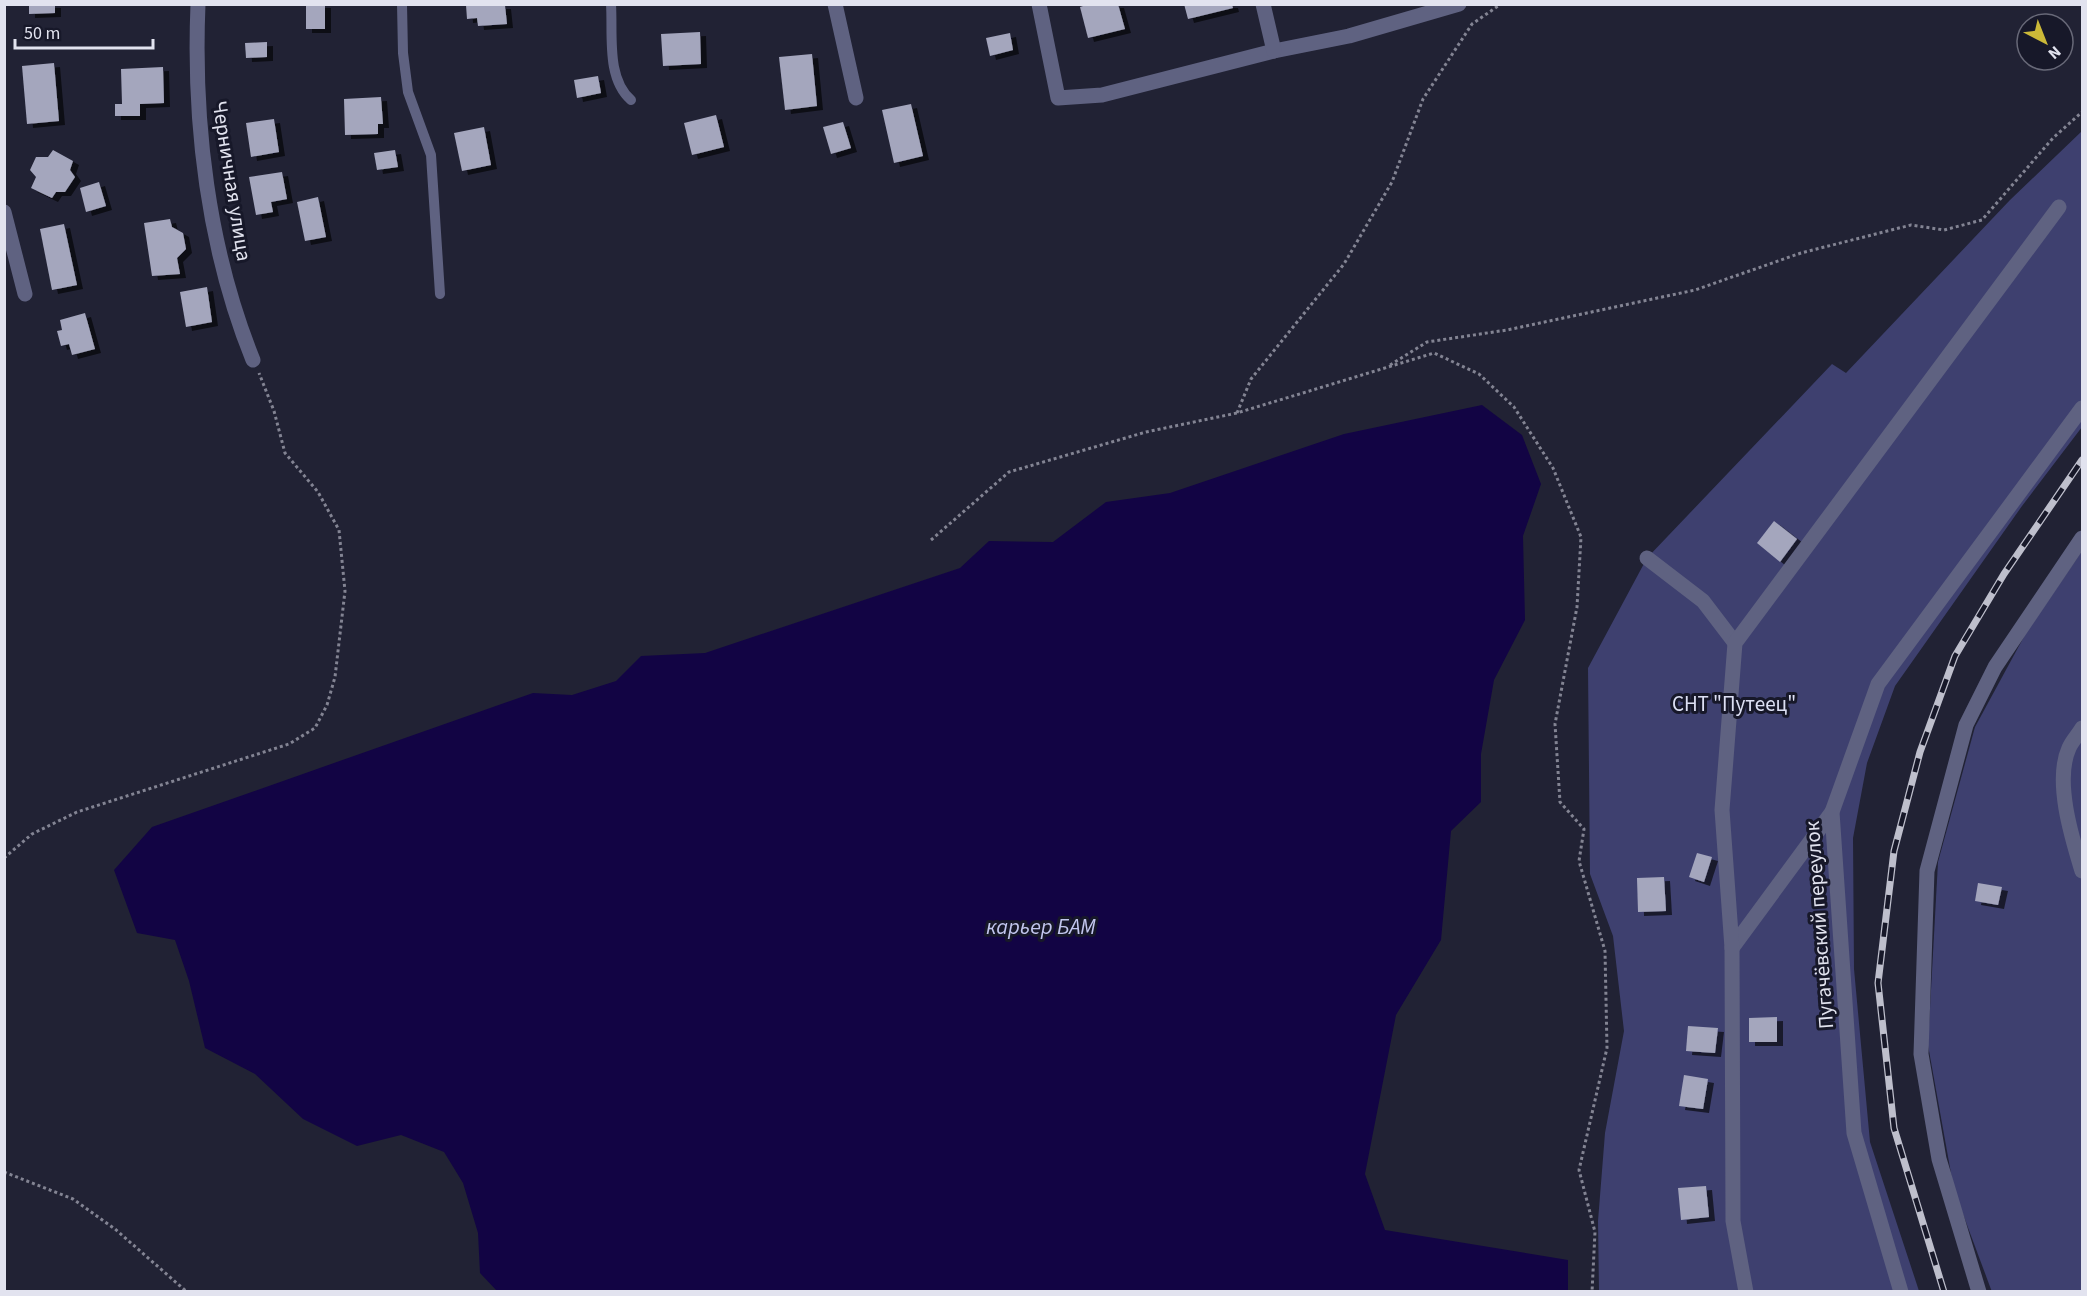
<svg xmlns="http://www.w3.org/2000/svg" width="2087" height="1296" viewBox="0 0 2087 1296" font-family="'Source Sans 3',sans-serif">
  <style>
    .green { fill: #3e406f }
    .water { fill: #120444 }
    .building { fill: #a4a6bd; filter: url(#shadow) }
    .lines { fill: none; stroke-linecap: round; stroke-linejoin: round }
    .path { stroke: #838493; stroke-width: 3; stroke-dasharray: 3 3; stroke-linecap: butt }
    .lane { stroke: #5f6281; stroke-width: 10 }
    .street { stroke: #5f6281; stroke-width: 15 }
    .rail-casing { stroke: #bebfcc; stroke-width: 7 }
    .rail { stroke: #171829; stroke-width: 4.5; stroke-dasharray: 14; stroke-linecap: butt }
    .labels { text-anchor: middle; stroke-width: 6; stroke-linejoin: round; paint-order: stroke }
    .street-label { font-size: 21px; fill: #e2e3ef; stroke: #171829 }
    .park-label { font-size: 21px; fill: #dde0f4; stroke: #171829 }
    .water-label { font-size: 22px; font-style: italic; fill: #c2c6ee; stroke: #171829 }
  </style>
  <defs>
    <filter id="shadow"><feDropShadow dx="6" dy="4" stdDeviation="0" flood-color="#0009"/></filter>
  </defs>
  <rect width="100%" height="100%" fill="#212234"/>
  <g class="green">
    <path d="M2082 131V427L2022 506 1895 686 1867 763 1853 838 1854 969 1870 1142 1919 1291H1599L1598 1221 1605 1133 1624 1031 1613 936 1590 874 1588 668 1647 558 1832 364 1846 373 2010 200Z"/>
    <path d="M2082 551V1291L1992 1292 1954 1190 1928 1045 1938 862 1975 727 2026 633Z"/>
  </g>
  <path class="water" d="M1482 405 1522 435 1541 484 1523 536 1525 620 1494 680 1481 754V802L1451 831 1441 940 1396 1015 1365 1174 1385 1230 1568 1260V1291H497L480 1273 478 1233 463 1183 444 1152 401 1135 357 1146 303 1119 255 1074 205 1048 189 981 175 940 137 933 114 870 152 827 533 693 572 695 616 681 641 656 705 653 960 568 989 541 1053 542 1106 502 1170 493 1344 434Z"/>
  <g class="building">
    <path d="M29 4H55V13L29 14Z"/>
    <rect x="306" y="4" width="19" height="25"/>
    <path d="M1089 4H1118L1125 29 1088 38 1080 7Z"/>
    <path d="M1184 4H1232L1233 8 1188 19Z"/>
    <path d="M466 5H505L507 24 478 26 477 18 467 19Z"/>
    <path d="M700 32 701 64 663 66 661 34Z"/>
    <path d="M1010 33 1013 50 990 56 986 38Z"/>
    <path d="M267 42V57L246 58 245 43Z"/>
    <path d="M812 54 817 106 785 110 779 57Z"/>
    <path d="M54 63 59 121 27 124 22 66Z"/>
    <path d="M163 67 164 103 140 104V116H115V104H122L121 69Z"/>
    <path d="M598 76 601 93 577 98 574 80Z"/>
    <path d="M381 97 383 124H378V134L345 135 344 99Z"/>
    <path d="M911 104 923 156 894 163 882 110Z"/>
    <path d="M716 115 724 147 692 155 684 123Z"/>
    <path d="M274 119 279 152 251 157 246 123Z"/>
    <path d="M843 122 851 148 831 154 823 127Z"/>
    <path d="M484 127 491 165 462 171 454 133Z"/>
    <path d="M53 150 73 161 70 170 75 177 65 192H56L52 198 31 188 36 177 30 170 36 157H48Z"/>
    <path d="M395 150 398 167 377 170 374 153Z"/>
    <path d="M282 172 287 199 271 202 273 212 256 215 249 177Z"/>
    <path d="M99 182 106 206 86 212 80 188Z"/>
    <path d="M318 197 326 237 305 241 297 202Z"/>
    <path d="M170 219 172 227 183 233 186 249 177 258 180 274 152 276 144 223Z"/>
    <path d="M64 224 77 285 52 290 40 229Z"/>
    <path d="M207 287 212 322 186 327 180 292Z"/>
    <path d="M85 313 95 349 72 355 69 344 61 346 57 331 62 330 60 320Z"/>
    <path d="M1774 521 1797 539 1780 562 1757 543Z"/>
    <path d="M1697 853 1712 857 1704 882 1689 877Z"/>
    <path d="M1664 877 1666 911 1638 912 1637 878Z"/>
    <path d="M1978 883 2002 887 1998 905 1975 901Z"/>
    <path d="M1777 1017V1042H1749V1018Z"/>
    <path d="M1688 1026 1718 1028 1715 1053 1686 1051Z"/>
    <path d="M1684 1075 1708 1079 1703 1109 1679 1106Z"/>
    <path d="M1706 1186 1709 1217 1681 1220 1678 1188Z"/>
  </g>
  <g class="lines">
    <g class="path">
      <path d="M1390 365 1427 342 1507 330 1695 290 1801 253 1911 225 1944 230 1982 220 2053 138 2082 112"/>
      <path d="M1237 413 1251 379 1344 264 1392 182 1423 99 1472 24 1501 4"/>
      <path d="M931 540 1009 472 1146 432 1237 413 1434 353 1479 374 1514 407 1553 468 1581 537 1577 607 1555 724 1560 802 1584 829 1579 861 1605 951 1607 1048 1579 1170 1595 1232 1592 1292"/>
      <path d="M4 858 32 834 77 812 289 744 315 728 327 705 335 677 345 591 339 530 318 492 285 453 274 411 259 373"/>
      <path d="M4 1172 73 1199 115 1229 187 1292"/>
    </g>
    <g class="lane">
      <path d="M402 4 403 53 408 92 431 155 440 294"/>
      <path d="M611 4C613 35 606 78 631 100"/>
    </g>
    <g class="street">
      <path d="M198 4C193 123 208 249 253 360"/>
      <path d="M835 4 856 98"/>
      <path d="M1039 4 1058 98 1102 95 1274 51 1349 36 1459 4"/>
      <path d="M1263 4 1274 51"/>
      <path d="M4 212 25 294"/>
      <path d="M1647 558 1703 601 1735 643"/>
      <path d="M2082 728C2078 735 2072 741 2069 748 2054 781 2072 838 2082 871"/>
      <path d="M1732 948 1832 812"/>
      <path d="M1746 1292 1733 1221 1732 948 1722 810 1735 643 2059 207"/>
      <path d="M1901 1292 1854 1133 1832 812 1878 684 2082 408"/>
      <path d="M1979 1292 1939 1159 1921 1054 1927 871 1966 725 1995 667 2082 538"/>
    </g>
    <defs>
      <path id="rail" d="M1944 1292 1894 1128 1878 983 1894 851 1920 752 1955 656 2004 574 2082 460"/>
    </defs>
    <use href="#rail" class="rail-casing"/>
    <use href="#rail" class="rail"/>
  </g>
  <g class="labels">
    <g class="street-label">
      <text transform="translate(232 181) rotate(81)" y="7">Черничная улица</text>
      <text transform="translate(1819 925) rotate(-94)" y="7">Пугачёвский переулок</text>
    </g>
    <g class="park-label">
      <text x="1734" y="711">СНТ "Путеец"</text>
    </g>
    <g class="water-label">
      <text x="1041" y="934">карьер БАМ</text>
    </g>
  </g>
  <rect width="2087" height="1296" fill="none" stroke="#e2e3ef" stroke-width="12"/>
  <g transform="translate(2045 42) rotate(138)"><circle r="28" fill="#171829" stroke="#686978" stroke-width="1.5"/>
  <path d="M0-4.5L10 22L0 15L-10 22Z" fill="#ccb938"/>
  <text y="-9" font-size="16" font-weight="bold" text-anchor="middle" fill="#e2e3ef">N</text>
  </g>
  <path d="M15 39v9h138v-9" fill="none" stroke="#e2e3ef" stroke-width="3"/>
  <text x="24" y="39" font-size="18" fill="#e2e3ef" stroke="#171829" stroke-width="4.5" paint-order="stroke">50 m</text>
</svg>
